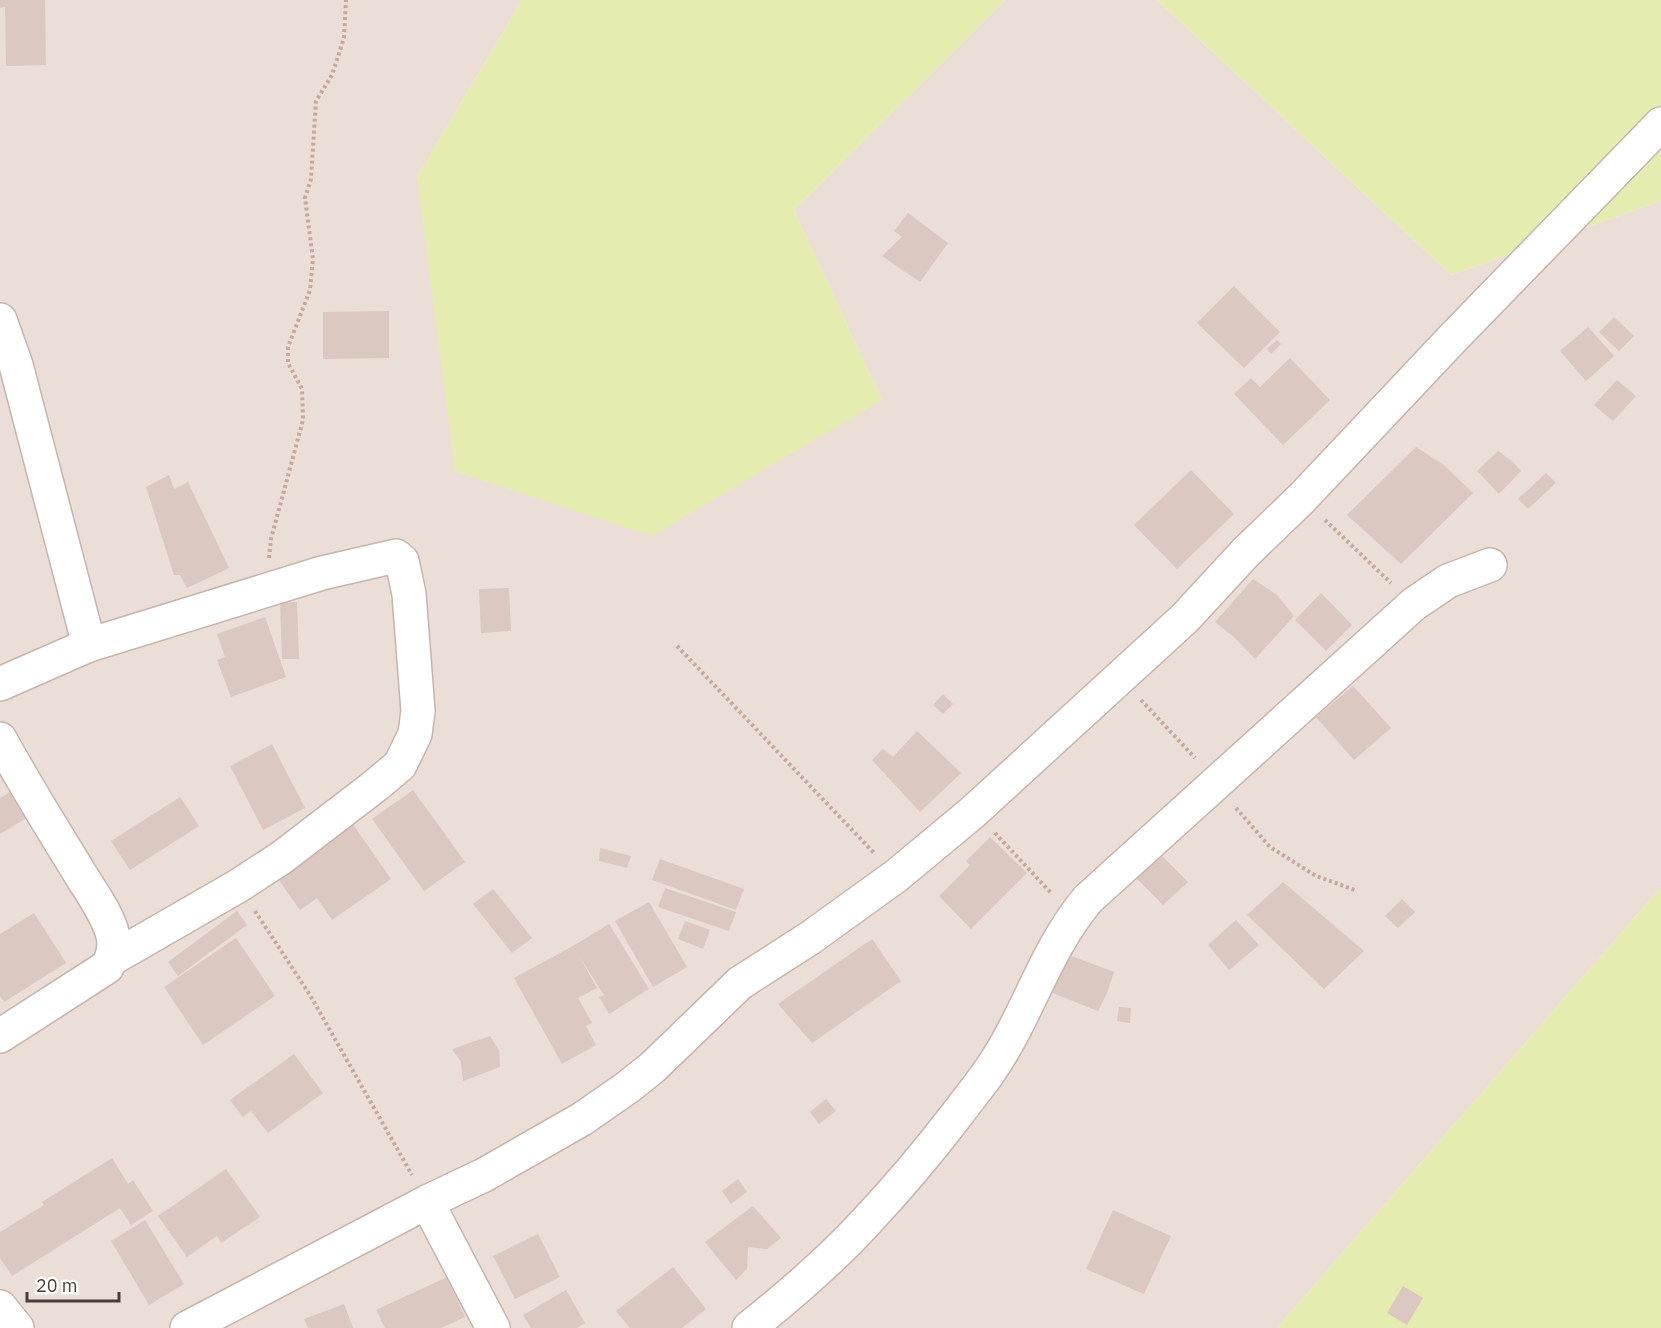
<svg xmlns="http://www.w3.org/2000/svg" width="1661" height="1328" viewBox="0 0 1661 1328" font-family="'IBM Plex Sans',sans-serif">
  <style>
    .residential { fill: #eaded7 }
    .green { fill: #e4edaf }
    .building { fill: #dbc8c0 }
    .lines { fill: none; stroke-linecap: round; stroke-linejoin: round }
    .minor-casing { stroke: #c5b5ae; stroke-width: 36 }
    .path { stroke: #c5a99b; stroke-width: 4; stroke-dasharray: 3 3; stroke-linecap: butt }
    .minor { stroke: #fff; stroke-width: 33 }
  </style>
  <rect width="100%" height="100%" fill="#f6eee9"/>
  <path class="residential" d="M0 0H522L417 177 882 400 794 210 1005 0H1157L1451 275 1661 201V887L1277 1328H0Z"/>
  <g class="green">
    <path d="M522 0H1005L794 210 882 400 652 536 455 471 417 177Z"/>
    <path d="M1157 0H1661V201L1451 275Z"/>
    <path d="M1661 887V1328H1277Z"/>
  </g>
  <g class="building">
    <path d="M0 0H45L46 65 6 66 5 7 0 8Z"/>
    <path d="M908 213 948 243 920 282 882 256 902 237 894 231Z"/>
    <path d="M1234 286 1280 332 1244 368 1197 323Z"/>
    <path d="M389 311V358L323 359V312Z"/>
    <path d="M1614 317 1634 336 1619 351 1599 332Z"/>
    <path d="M1588 327 1614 356 1586 381 1560 351Z"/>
    <path d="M1277 340 1281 344 1271 354 1267 349Z"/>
    <path d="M1290 358 1330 400 1283 445 1234 394 1251 378 1260 387Z"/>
    <path d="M1617 380 1636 396 1613 421 1594 405Z"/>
    <path d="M1416 447 1445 466 1473 493 1401 564 1347 515Z"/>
    <path d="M1498 451 1512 461 1521 471 1499 494 1477 471Z"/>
    <path d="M1191 470 1234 514 1177 569 1134 525Z"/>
    <path d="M1546 473 1556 483 1528 509 1518 499Z"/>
    <path d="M169 475 174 489 188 482 229 568 187 588 180 575H174L146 487Z"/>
    <path d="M1253 579 1277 595 1294 616 1255 659 1234 637 1215 622Z"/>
    <path d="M509 588 511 631 481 633 479 589Z"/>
    <path d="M1321 593 1352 625 1326 651 1295 620Z"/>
    <path d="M297 602 299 659H282L280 603Z"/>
    <path d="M265 617 286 677 231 697 217 660 225 657 217 634Z"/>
    <path d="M1353 686 1391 728 1354 760 1316 717Z"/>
    <path d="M943 694 953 704 943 714 933 705Z"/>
    <path d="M917 731 961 773 920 812 872 760 883 749 893 757Z"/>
    <path d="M272 744 305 808 263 830 230 766Z"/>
    <path d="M17 788 33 814 0 834V798Z"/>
    <path d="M413 790 465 862 424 891 372 819Z"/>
    <path d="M180 797 199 826 130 870 111 841Z"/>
    <path d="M352 823 391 879 332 920 317 898 300 910 276 876Z"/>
    <path d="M990 837 1027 873 971 929 939 896 970 865 966 861Z"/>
    <path d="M600 848 631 856 627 868 599 861Z"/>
    <path d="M1156 850 1188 882 1163 905 1131 873Z"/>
    <path d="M660 859 744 889 736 910 652 880Z"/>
    <path d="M1283 882 1364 951 1324 989 1247 915Z"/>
    <path d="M665 888 736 912 729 931 658 907Z"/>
    <path d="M493 889 532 938 512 953 473 904Z"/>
    <path d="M1402 899 1415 912 1398 928 1385 916Z"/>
    <path d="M649 902 687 967 653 987 615 921Z"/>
    <path d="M237 911 247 925 178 976 168 962Z"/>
    <path d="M34 913 66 963 4 1002 0 996V934Z"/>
    <path d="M1236 920 1259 945 1229 970 1208 945Z"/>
    <path d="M685 921 710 930 703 949 678 939Z"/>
    <path d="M609 924 649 989 609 1014 599 997 604 995 579 956 597 988 578 998 592 1023 586 1026 596 1045 562 1064 514 978 573 946Z"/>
    <path d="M236 938 275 996 203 1045 164 987Z"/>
    <path d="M872 939 901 981 812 1043 778 1004Z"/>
    <path d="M1066 954 1114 972 1107 993 1098 1011 1050 992Z"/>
    <path d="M1119 1007 1131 1008 1130 1023 1117 1021Z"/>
    <path d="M490 1036 499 1050 500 1067 463 1081 461 1062 452 1049Z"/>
    <path d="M294 1054 323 1093 268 1133 251 1111 243 1117 230 1100Z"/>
    <path d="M826 1099 836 1111 819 1124 810 1112Z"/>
    <path d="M112 1158 128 1184 133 1180 153 1211 131 1225 120 1208 12 1276 0 1258V1232L44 1205 42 1202Z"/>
    <path d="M226 1169 260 1217 221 1243 217 1236 187 1257 158 1216Z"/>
    <path d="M738 1179 747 1192 731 1204 722 1191Z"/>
    <path d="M753 1206 781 1238 767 1249 748 1247 747 1269 736 1280 705 1242Z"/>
    <path d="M1113 1210 1171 1236 1144 1294 1086 1269Z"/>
    <path d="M145 1220 184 1284 149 1305 111 1241Z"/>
    <path d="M538 1234 560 1277 515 1299 493 1256Z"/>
    <path d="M673 1267 706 1309 682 1328H630L616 1311Z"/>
    <path d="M447 1277 465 1317 441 1328H385L376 1310Z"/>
    <path d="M1403 1286 1423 1298 1407 1325 1387 1313Z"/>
    <path d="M566 1290 585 1323 577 1328H531L523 1315Z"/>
    <path d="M344 1304 353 1328H308L304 1319Z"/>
  </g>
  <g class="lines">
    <defs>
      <g id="minor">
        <path d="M0 320 16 365 89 645"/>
        <path d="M0 684 89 645 322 573 396 556 402 561 409 594 418 711 415 734 400 765 375 786 281 858 238 886 113 958"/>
        <path d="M0 739C24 783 50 825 76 867 88 888 105 909 112 932 116 944 113 957 107 967L0 1036"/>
        <path d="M427 1202 493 1328"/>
        <path d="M0 1307 17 1328"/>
        <path d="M187 1328 427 1202 484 1175 582 1119 628 1087 653 1067 740 983 810 938 896 876 973 812 1185 618 1246 552 1302 498 1453 338 1661 124"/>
        <path d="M749 1328C789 1296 829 1262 864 1224 897 1189 929 1151 958 1113 969 1098 981 1084 991 1069 1028 1015 1045 950 1088 899L1414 604 1448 581 1490 565"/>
      </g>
    </defs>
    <use href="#minor" class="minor-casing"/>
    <g class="path">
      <path d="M1325 520 1391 583"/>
      <path d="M269 558 271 539 303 420 302 389 288 363V347L310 290 313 259 305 198 311 179 316 101 332 75 344 38 346 0"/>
      <path d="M677 646 875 854"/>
      <path d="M1141 700 1195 758"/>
      <path d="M1236 808 1270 847 1316 876 1355 890"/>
      <path d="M995 833 1052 894"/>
      <path d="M255 911 310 995 412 1175"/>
    </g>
    <use href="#minor" class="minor"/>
  </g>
  <path d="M27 1292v9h92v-9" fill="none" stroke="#4a3c37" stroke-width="3"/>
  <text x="36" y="1292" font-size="18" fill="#4a3c37" stroke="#ffffff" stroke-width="4.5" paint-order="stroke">20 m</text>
</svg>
